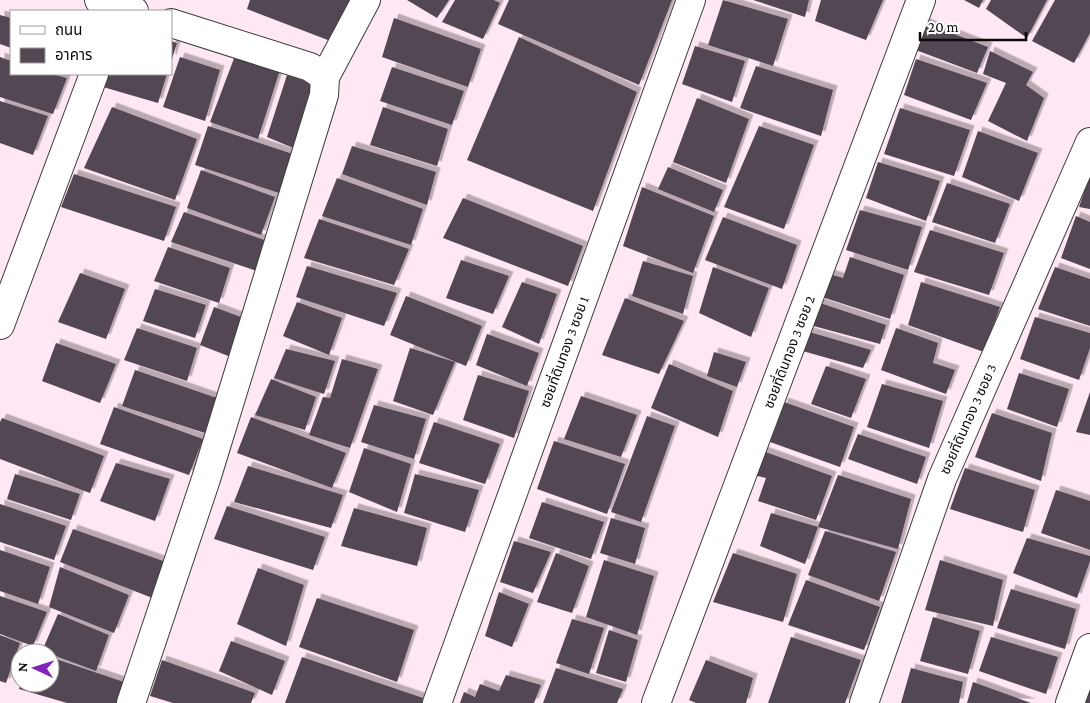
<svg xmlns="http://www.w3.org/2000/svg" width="1090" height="703" viewBox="0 0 1090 703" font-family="'Crimson Pro','Noto Sans Thai',serif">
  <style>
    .building { fill: #534752; filter: url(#shadow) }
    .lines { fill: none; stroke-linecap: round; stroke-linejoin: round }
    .minor-casing { stroke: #3d3d3d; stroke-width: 30 }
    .minor { stroke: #fff; stroke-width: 28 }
    .labels { text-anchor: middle; stroke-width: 5; stroke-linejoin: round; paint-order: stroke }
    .street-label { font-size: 14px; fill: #0a0a0a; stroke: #fff }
  </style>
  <defs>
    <filter id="shadow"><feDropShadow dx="4.5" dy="-4.5" stdDeviation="0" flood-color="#0004"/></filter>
  </defs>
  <rect width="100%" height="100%" fill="#ffe7f3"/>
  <g class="building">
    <path d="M250 0H352L333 42 247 9Z"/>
    <path d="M407 0H449L437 18Z"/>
    <path d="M455 0H494L500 3 483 39 442 22Z"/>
    <path d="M509 0H672L639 85 498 24Z"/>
    <path d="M723 0 788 19 773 66 708 45Z"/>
    <path d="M753 0H809L805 17Z"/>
    <path d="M821 0H883L866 40 815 21Z"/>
    <path d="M964 0H983L979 8Z"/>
    <path d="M991 0H1047L1027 38 986 9Z"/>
    <path d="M1055 0H1090V33L1074 63 1032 41Z"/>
    <path d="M0 15 11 18V48L0 44Z"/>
    <path d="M394 18 481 49 468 87 382 57Z"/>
    <path d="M923 22 988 47 977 73 913 49Z"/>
    <path d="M519 37 637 92 593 211 467 160Z"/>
    <path d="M171 41 177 43 172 59H171Z"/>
    <path d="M695 46 745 61 732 102 682 84Z"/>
    <path d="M990 51 1033 72 1026 85 1044 98 1027 141 988 121 1006 83 983 74Z"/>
    <path d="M236 53 280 70 258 139 210 122Z"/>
    <path d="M0 57 11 61V74H52L67 78 53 114 0 97Z"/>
    <path d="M180 57 220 70 205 121 163 107Z"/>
    <path d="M916 59 987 83 971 120 904 95Z"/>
    <path d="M756 66 833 90 821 136 740 108Z"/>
    <path d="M392 67 464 91 452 125 380 101Z"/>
    <path d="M109 74H167L158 103 103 87Z"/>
    <path d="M287 75 319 86 298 150 267 137Z"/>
    <path d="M697 98 749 119 726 183 673 162Z"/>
    <path d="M0 101 48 116 33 155 0 143Z"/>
    <path d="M112 107 197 139 175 200 84 168Z"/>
    <path d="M383 107 448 129 437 166 370 145Z"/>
    <path d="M900 108 970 130 954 176 884 154Z"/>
    <path d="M208 126 296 155 285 195 195 165Z"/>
    <path d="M759 126 814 145 784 229 724 207Z"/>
    <path d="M978 131 1038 153 1019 201 962 177Z"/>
    <path d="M352 146 436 172 427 205 342 174Z"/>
    <path d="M878 162 940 181 926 221 866 198Z"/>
    <path d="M668 167 723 190 714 212 658 189Z"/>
    <path d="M201 170 275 197 261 235 187 208Z"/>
    <path d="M74 174 176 207 164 241 61 207Z"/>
    <path d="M1090 174V209L1079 207Z"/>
    <path d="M337 178 423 209 411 245 322 216Z"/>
    <path d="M947 183 1010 204 995 243 932 222Z"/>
    <path d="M642 187 714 216 693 273 623 246Z"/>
    <path d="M463 198 583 246 568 286 443 238Z"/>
    <path d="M860 210 922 227 908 270 846 250Z"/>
    <path d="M184 212 270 242 260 272 171 242Z"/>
    <path d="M1076 216 1090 222V269L1061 258Z"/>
    <path d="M723 217 797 245 782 289 705 260Z"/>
    <path d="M319 219 409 249 394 285 304 258Z"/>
    <path d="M930 230 1004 253 989 295 914 272Z"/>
    <path d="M168 247 230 268 219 303 154 281Z"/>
    <path d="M850 257 904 275 890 319 822 297 829 274 843 278Z"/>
    <path d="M461 260 509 276 493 314 446 298Z"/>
    <path d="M643 261 693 276 683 314 632 296Z"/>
    <path d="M307 266 397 293 384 326 296 297Z"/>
    <path d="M713 267 769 288 751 337 699 313Z"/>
    <path d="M1055 267 1090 279V326L1038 309Z"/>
    <path d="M80 273 125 289 106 339 58 322Z"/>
    <path d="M522 282 557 294 539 344 502 327Z"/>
    <path d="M921 282 1000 307 984 352 908 325Z"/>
    <path d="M155 289 206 305 195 338 143 321Z"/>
    <path d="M406 296 482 326 466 366 390 335Z"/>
    <path d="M625 298 684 321 659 374 602 355Z"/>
    <path d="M297 302 342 318 329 355 283 336Z"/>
    <path d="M817 302 886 325 880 344 810 325Z"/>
    <path d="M214 307 249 320 236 359 200 345Z"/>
    <path d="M1035 317 1090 333V348L1079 380 1020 359Z"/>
    <path d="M137 328 197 348 187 381 124 360Z"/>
    <path d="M896 328 938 343 933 363 955 370 946 394 881 370Z"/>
    <path d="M806 331 871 350 863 368 799 350Z"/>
    <path d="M487 334 539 353 527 386 476 365Z"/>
    <path d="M56 343 116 364 100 403 42 381Z"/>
    <path d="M410 348 455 362 433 415 393 401Z"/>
    <path d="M286 349 335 361 324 394 274 378Z"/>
    <path d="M714 352 746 362 737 387 707 376Z"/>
    <path d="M342 359 378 369 350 448 309 435 323 397 330 398Z"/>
    <path d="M669 364 733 391 718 437 651 408Z"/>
    <path d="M826 366 866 379 851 418 811 404Z"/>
    <path d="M135 370 217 398 205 433 122 406Z"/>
    <path d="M1019 373 1069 389 1057 427 1007 409Z"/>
    <path d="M478 375 529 391 514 438 463 420Z"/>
    <path d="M271 379 316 397 305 430 255 415Z"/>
    <path d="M882 384 943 401 929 448 867 427Z"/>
    <path d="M1090 392V435L1076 432Z"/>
    <path d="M581 396 637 415 621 457 564 439Z"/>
    <path d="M784 402 854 427 840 467 770 442Z"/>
    <path d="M374 405 426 419 414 459 361 442Z"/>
    <path d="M114 407 203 439 189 475 100 444Z"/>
    <path d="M992 413 1052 433 1041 481 975 457Z"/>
    <path d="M647 416 675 426 641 522 611 512Z"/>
    <path d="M251 417 346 453 332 488 237 453Z"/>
    <path d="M2 418 104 456 90 493 0 459V422Z"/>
    <path d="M434 422 500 444 485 484 419 463Z"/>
    <path d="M858 434 926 457 917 484 848 459Z"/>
    <path d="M554 441 625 464 607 514 537 489Z"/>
    <path d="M364 448 411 464 397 512 349 492Z"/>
    <path d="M760 450 832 476 816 520 758 501 766 478 749 474Z"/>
    <path d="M116 463 170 479 155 521 100 501Z"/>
    <path d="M248 466 343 495 331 528 234 502Z"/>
    <path d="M965 468 1035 490 1023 532 950 509Z"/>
    <path d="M15 474 80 494 71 520 7 499Z"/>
    <path d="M415 474 479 490 465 532 404 513Z"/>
    <path d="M838 475 911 499 898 549 818 527Z"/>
    <path d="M1056 490 1090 501V550L1041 533Z"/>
    <path d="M542 502 604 522 591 559 529 538Z"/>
    <path d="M0 504 66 526 54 560 0 542Z"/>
    <path d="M227 506 325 537 313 570 214 539Z"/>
    <path d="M354 508 427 528 417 566 341 546Z"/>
    <path d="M771 513 818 527 805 564 760 546Z"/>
    <path d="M611 518 645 528 635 564 600 553Z"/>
    <path d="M73 529 166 562 155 599 60 562Z"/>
    <path d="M825 531 896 552 879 601 808 575Z"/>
    <path d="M1027 538 1090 556V561L1077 598 1013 573Z"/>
    <path d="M514 541 551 552 533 593 500 582Z"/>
    <path d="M0 550 50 567 38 604 0 591Z"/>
    <path d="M556 553 589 566 572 613 537 602Z"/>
    <path d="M733 553 797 574 783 622 713 602Z"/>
    <path d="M604 560 654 576 637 635 586 617Z"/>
    <path d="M940 560 1003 580 993 626 925 610Z"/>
    <path d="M60 567 129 595 114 633 49 607Z"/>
    <path d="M258 568 304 585 286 646 237 624Z"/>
    <path d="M806 580 880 607 864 650 788 625Z"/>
    <path d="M1011 589 1076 609 1065 649 997 628Z"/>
    <path d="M499 592 529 604 512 647 485 636Z"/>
    <path d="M0 596 47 612 33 646 0 634Z"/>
    <path d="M317 598 414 630 397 682 299 647Z"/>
    <path d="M58 614 109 635 96 671 42 651Z"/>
    <path d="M933 617 980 631 968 674 920 661Z"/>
    <path d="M572 619 604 628 589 674 556 663Z"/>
    <path d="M609 630 638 640 626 682 596 673Z"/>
    <path d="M0 635 20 643 6 683 0 681Z"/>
    <path d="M791 637 861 660 845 703H768Z"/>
    <path d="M991 637 1058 657 1046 694 979 671Z"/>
    <path d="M231 641 285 661 272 695 219 671Z"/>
    <path d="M50 657 124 682 116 703H67L19 689 21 683H50Z"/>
    <path d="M302 657 423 698 422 703H285Z"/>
    <path d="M162 660 255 693 251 703H173L150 696Z"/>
    <path d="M706 660 753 678 746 703H696L689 700Z"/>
    <path d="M556 668 623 689 617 703H543Z"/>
    <path d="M911 668 963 682 959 703H901Z"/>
    <path d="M506 675 541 685 534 703H460L464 692 475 697 480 684 499 691Z"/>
    <path d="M973 682 1031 703H967Z"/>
    <path d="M1090 688V703H1083Z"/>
  </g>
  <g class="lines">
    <defs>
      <g id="minor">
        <path d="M99 0 134 11"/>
        <path d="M171 23 310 67 325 77"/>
        <path d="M0 325 94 74"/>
        <path d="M131 703 206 479 324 95 325 77 366 0"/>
        <path d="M437 703 691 0"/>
        <path d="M656 703 921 0"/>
        <path d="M864 703 942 479 1090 142"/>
        <path d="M1070 703 1090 648"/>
      </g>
    </defs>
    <use href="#minor" class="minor-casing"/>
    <use href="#minor" class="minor"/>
  </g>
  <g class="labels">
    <g class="street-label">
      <text transform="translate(564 352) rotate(-70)" y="5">ซอยที่ดินทอง 3 ซอย 1</text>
      <text transform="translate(789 352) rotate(-69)" y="5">ซอยที่ดินทอง 3 ซอย 2</text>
      <text transform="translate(968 419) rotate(-66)" y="5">ซอยที่ดินทอง 3 ซอย 3</text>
    </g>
  </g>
  <rect x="10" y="10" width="162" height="65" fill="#ffffff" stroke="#9d9d9d"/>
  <rect x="20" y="26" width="25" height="8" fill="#ffffff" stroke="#9d9d9d"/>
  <text x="55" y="35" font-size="15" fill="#0a0a0a">ถนน</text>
  <rect x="20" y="48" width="25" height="15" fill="#534752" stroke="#9d9d9d"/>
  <text x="55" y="60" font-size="15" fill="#0a0a0a">อาคาร</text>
  <g transform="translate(35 668) rotate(274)"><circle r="24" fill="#ffffff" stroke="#9d9d9d"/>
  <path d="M0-4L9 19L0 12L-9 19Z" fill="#8323ba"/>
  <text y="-8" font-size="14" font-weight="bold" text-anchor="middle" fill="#0a0a0a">N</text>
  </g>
  <path d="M920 32v8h106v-8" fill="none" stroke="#0a0a0a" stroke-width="2.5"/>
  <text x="928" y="32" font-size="15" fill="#0a0a0a" stroke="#ffffff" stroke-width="4" paint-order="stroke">20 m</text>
</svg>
